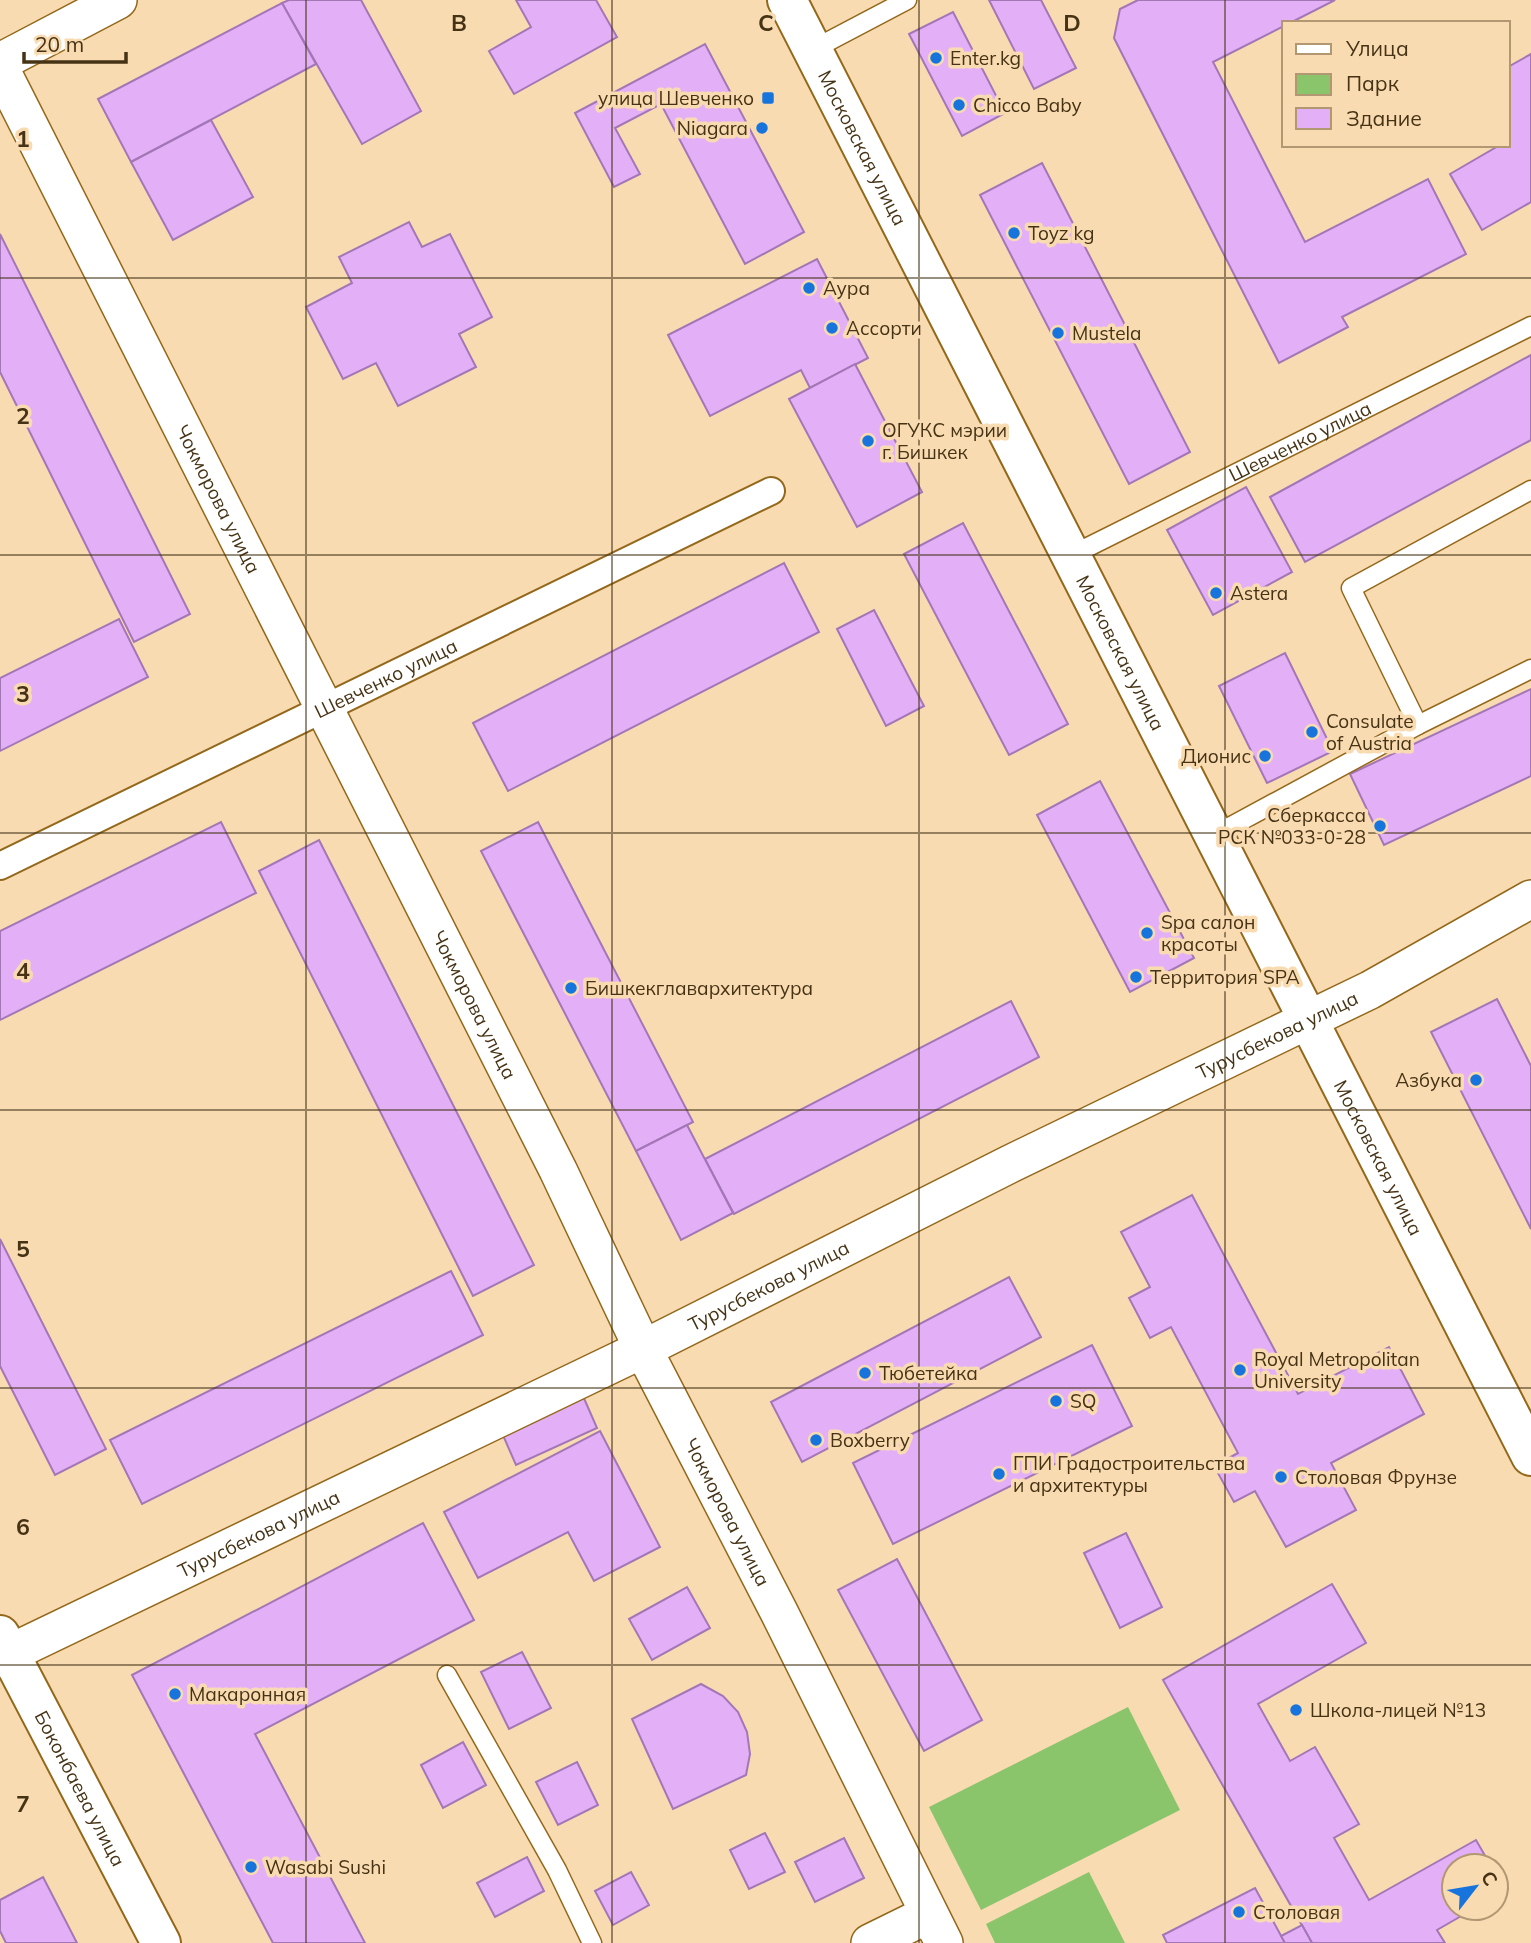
<svg xmlns="http://www.w3.org/2000/svg" width="1531" height="1943" viewBox="0 0 1531 1943" font-family="Mulish,sans-serif">
  <style>
    .green { fill: #8ac56c }
    .building { fill: #e3b0f8; stroke: #a376b6; stroke-width: 2 }
    .lines { fill: none; stroke-linecap: round; stroke-linejoin: round }
    .service-casing { stroke: #94681b; stroke-width: 21 }
    .pedestrian-casing { stroke: #94681b; stroke-width: 30 }
    .minor-casing { stroke: #94681b; stroke-width: 40 }
    .secondary-casing { stroke: #94681b; stroke-width: 42 }
    .service { stroke: #fff; stroke-width: 18 }
    .pedestrian { stroke: #fff; stroke-width: 26 }
    .minor { stroke: #fff; stroke-width: 37 }
    .secondary { stroke: #fff; stroke-width: 38 }
    .grid { fill: none; stroke: #463315; stroke-width: 2; stroke-opacity: 0.55 }
    .poi-dot { fill: #1874dd; stroke: #f9dbb2; stroke-width: 2.5 }
    .labels { text-anchor: middle; stroke-width: 7; stroke-linejoin: round; paint-order: stroke }
    .poi-label { font-size: 19px; fill: #463315; stroke: #f9dbb2; text-anchor: start }
    .street-label { font-size: 19px; fill: #463315; stroke: #f9dbb2 }
    .grid-label { font-size: 23px; text-anchor: middle; font-weight: bold; fill: #463315; stroke: #f9dbb2; stroke-width: 7; stroke-linejoin: round; paint-order: stroke }
  </style>
  <rect width="100%" height="100%" fill="#f9dbb2"/>
  <g class="green">
    <path d="M1128 1707 1180 1810 981 1910 929 1807Z"/>
    <path d="M1089 1872 1125 1943H995L986 1924Z"/>
  </g>
  <g class="building">
    <path d="M289 0H361L421 111 362 144 282 3Z"/>
    <path d="M516 0H596L617 37 514 94 489 51 531 27Z"/>
    <path d="M989 0H1041L1076 68 1034 89Z"/>
    <path d="M1138 0H1335L1290 23H1284V26L1213 62 1305 242 1428 179 1466 254 1342 317 1348 327 1279 363 1114 38 1120 9Z"/>
    <path d="M282 3 316 64 131 162 98 99Z"/>
    <path d="M953 12 1005 113 962 136 909 34Z"/>
    <path d="M705 44 804 232 745 264 661 104 615 128 640 174 614 187 575 113Z"/>
    <path d="M1531 54V202L1482 230 1450 174 1500 145H1508V67Z"/>
    <path d="M211 120 253 197 173 240 131 162Z"/>
    <path d="M1042 163 1190 452 1129 484 980 195Z"/>
    <path d="M409 222 422 247 450 234 492 317 459 334 476 367 398 406 376 363 343 379 306 307 352 283 339 257Z"/>
    <path d="M0 234 190 614 134 642 0 372Z"/>
    <path d="M817 259 868 358 810 388 801 370 710 416 668 335Z"/>
    <path d="M1531 355V440L1305 562 1270 497Z"/>
    <path d="M855 364 922 492 857 527 789 399Z"/>
    <path d="M1246 487 1292 572 1213 615 1167 530Z"/>
    <path d="M963 523 1068 724 1009 755 904 554Z"/>
    <path d="M784 563 819 632 508 791 473 723Z"/>
    <path d="M874 610 924 706 886 726 837 629Z"/>
    <path d="M119 619 148 677 0 751V678Z"/>
    <path d="M1285 653 1333 751 1267 783 1219 686Z"/>
    <path d="M1531 689V776L1384 845 1350 774Z"/>
    <path d="M1100 781 1194 958 1130 992 1037 815Z"/>
    <path d="M221 822 256 893 0 1020V931Z"/>
    <path d="M538 822 693 1122 636 1151 481 851Z"/>
    <path d="M319 840 534 1265 473 1296 259 871Z"/>
    <path d="M1497 999 1531 1066V1229L1431 1032Z"/>
    <path d="M1011 1001 1039 1057 734 1214 705 1159Z"/>
    <path d="M687 1125 733 1213 681 1240 636 1151Z"/>
    <path d="M1192 1195 1298 1394 1389 1347 1424 1414 1331 1463 1356 1510 1286 1547 1255 1491 1234 1502 1214 1466 1238 1453 1171 1327 1150 1338 1129 1298 1150 1287 1121 1232Z"/>
    <path d="M0 1239 106 1449 55 1475 0 1366Z"/>
    <path d="M451 1271 483 1335 142 1504 110 1440Z"/>
    <path d="M1009 1277 1041 1337 802 1462 771 1402Z"/>
    <path d="M1092 1345 1132 1426 893 1544 853 1463Z"/>
    <path d="M583 1396 597 1428 516 1465 502 1433Z"/>
    <path d="M600 1431 660 1547 594 1581 568 1532 478 1578 444 1512Z"/>
    <path d="M423 1523 474 1620 255 1734 365 1943H273L132 1675Z"/>
    <path d="M1126 1533 1162 1607 1120 1628 1084 1553Z"/>
    <path d="M897 1559 982 1720 924 1751 838 1590Z"/>
    <path d="M1332 1584 1366 1643 1258 1704 1290 1761 1315 1747 1359 1824 1334 1838 1369 1900 1476 1840 1491 1866H1454V1908H1475L1437 1930 1445 1943H1312L1163 1680Z"/>
    <path d="M687 1587 710 1628 652 1660 629 1619Z"/>
    <path d="M522 1652 551 1708 509 1729 481 1672Z"/>
    <path d="M701 1684 723 1696 738 1712 747 1732 750 1754 746 1775 673 1809 632 1719Z"/>
    <path d="M463 1742 486 1785 443 1808 421 1765Z"/>
    <path d="M577 1762 598 1805 558 1825 536 1782Z"/>
    <path d="M765 1833 785 1872 749 1889 730 1850Z"/>
    <path d="M844 1838 864 1878 815 1902 795 1862Z"/>
    <path d="M527 1857 544 1891 495 1917 477 1883Z"/>
    <path d="M631 1872 649 1905 613 1925 595 1891Z"/>
    <path d="M1496 1875 1505 1891 1496 1896Z"/>
    <path d="M43 1877 77 1943H6L0 1931V1900Z"/>
    <path d="M1255 1888 1285 1943H1167L1163 1935Z"/>
    <path d="M1302 1925 1312 1943H1285L1281 1936Z"/>
  </g>
  <g class="lines">
    <defs>
      <g id="service">
        <path d="M812 50 907 0"/>
        <path id="s1" d="M1070 556 1531 326"/>
        <path d="M1418 725 1351 588 1531 490"/>
        <path d="M1213 836 1418 725 1531 669"/>
        <path d="M447 1675 557 1870 592 1943"/>
      </g>
      <g id="pedestrian">
        <path id="s2" d="M0 866 771 491"/>
      </g>
      <g id="minor">
        <path d="M0 62 118 0"/>
        <path id="s3" d="M0 68 558 1170 643 1349 779 1612 944 1943"/>
        <path id="s4" d="M0 1658 643 1349 1010 1164 1370 990 1531 899"/>
        <path d="M870 1943 929 1914"/>
      </g>
      <g id="secondary">
        <path id="s5" d="M787 0 1531 1456"/>
        <path id="s6" d="M0 1635 161 1943"/>
      </g>
    </defs>
    <use href="#service" class="service-casing"/>
    <use href="#pedestrian" class="pedestrian-casing"/>
    <use href="#minor" class="minor-casing"/>
    <use href="#secondary" class="secondary-casing"/>
    <use href="#service" class="service"/>
    <use href="#pedestrian" class="pedestrian"/>
    <use href="#minor" class="minor"/>
    <use href="#secondary" class="secondary"/>
  </g>
  <path class="grid" d="M306 0V1943M612 0V1943M919 0V1943M1225 0V1943M0 278H1531M0 555H1531M0 833H1531M0 1110H1531M0 1388H1531M0 1665H1531"/>
  <g class="poi-dot">
    <circle cx="936" cy="58" r="7"/>
    <rect x="761" y="91" width="14" height="14" rx="3.5"/>
    <circle cx="959" cy="105" r="7"/>
    <circle cx="762" cy="128" r="7"/>
    <circle cx="1014" cy="233" r="7"/>
    <circle cx="809" cy="288" r="7"/>
    <circle cx="832" cy="328" r="7"/>
    <circle cx="1058" cy="333" r="7"/>
    <circle cx="868" cy="441" r="7"/>
    <circle cx="1216" cy="593" r="7"/>
    <circle cx="1312" cy="732" r="7"/>
    <circle cx="1265" cy="756" r="7"/>
    <circle cx="1380" cy="826" r="7"/>
    <circle cx="1147" cy="933" r="7"/>
    <circle cx="1136" cy="977" r="7"/>
    <circle cx="571" cy="988" r="7"/>
    <circle cx="1476" cy="1080" r="7"/>
    <circle cx="1240" cy="1370" r="7"/>
    <circle cx="865" cy="1373" r="7"/>
    <circle cx="1056" cy="1401" r="7"/>
    <circle cx="816" cy="1440" r="7"/>
    <circle cx="999" cy="1474" r="7"/>
    <circle cx="1281" cy="1477" r="7"/>
    <circle cx="175" cy="1694" r="7"/>
    <circle cx="1296" cy="1710" r="7"/>
    <circle cx="251" cy="1867" r="7"/>
    <circle cx="1239" cy="1912" r="7"/>
  </g>
  <g class="labels">
    <g class="poi-label">
      <text x="950" y="65">Enter.kg</text>
      <text x="754" y="105" text-anchor="end">улица Шевченко</text>
      <text x="973" y="112">Chicco Baby</text>
      <text x="748" y="135" text-anchor="end">Niagara</text>
      <text x="1028" y="240">Toyz kg</text>
      <text x="823" y="295">Аура</text>
      <text x="846" y="335">Ассорти</text>
      <text x="1072" y="340">Mustela</text>
      <text x="882" y="437">ОГУКС мэрии<tspan x="882" dy="22">г. Бишкек</tspan></text>
      <text x="1230" y="600">Astera</text>
      <text x="1326" y="728">Consulate<tspan x="1326" dy="22">of Austria</tspan></text>
      <text x="1251" y="763" text-anchor="end">Дионис</text>
      <text x="1366" y="822" text-anchor="end">Сберкасса<tspan x="1366" dy="22">РСК №033-0-28</tspan></text>
      <text x="1161" y="929">Spa салон<tspan x="1161" dy="22">красоты</tspan></text>
      <text x="1150" y="984">Территория SPA</text>
      <text x="585" y="995">Бишкекглавархитектура</text>
      <text x="1462" y="1087" text-anchor="end">Азбука</text>
      <text x="1254" y="1366">Royal Metropolitan<tspan x="1254" dy="22">University</tspan></text>
      <text x="879" y="1380">Тюбетейка</text>
      <text x="1070" y="1408">SQ</text>
      <text x="830" y="1447">Boxberry</text>
      <text x="1013" y="1470">ГПИ Градостроительства<tspan x="1013" dy="22">и архитектуры</tspan></text>
      <text x="1295" y="1484">Столовая Фрунзе</text>
      <text x="189" y="1701">Макаронная</text>
      <text x="1310" y="1717">Школа-лицей №13</text>
      <text x="265" y="1874">Wasabi Sushi</text>
      <text x="1253" y="1919">Столовая</text>
    </g>
    <g class="street-label">
      <text dy="7" stroke="none"><textPath href="#s5" startOffset="166">Московская улица</textPath></text>
      <text dy="7" stroke="none"><textPath href="#s1" startOffset="257">Шевченко улица</textPath></text>
      <text dy="7" stroke="none"><textPath href="#s3" startOffset="483">Чокморова улица</textPath></text>
      <text dy="7" stroke="none"><textPath href="#s5" startOffset="733">Московская улица</textPath></text>
      <text dy="7" stroke="none"><textPath href="#s2" startOffset="429">Шевченко улица</textPath></text>
      <text dy="7" stroke="none"><textPath href="#s3" startOffset="1050">Чокморова улица</textPath></text>
      <text dy="7" stroke="none"><textPath href="#s4" startOffset="1421">Турусбекова улица</textPath></text>
      <text dy="7" stroke="none"><textPath href="#s5" startOffset="1300">Московская улица</textPath></text>
      <text dy="7" stroke="none"><textPath href="#s4" startOffset="854">Турусбекова улица</textPath></text>
      <text dy="7" stroke="none"><textPath href="#s3" startOffset="1617">Чокморова улица</textPath></text>
      <text dy="7" stroke="none"><textPath href="#s4" startOffset="287">Турусбекова улица</textPath></text>
      <text dy="7" stroke="none"><textPath href="#s6" startOffset="173">Боконбаева улица</textPath></text>
    </g>
  </g>
  <g class="grid-label">
    <text x="459" y="31">B</text>
    <text x="766" y="31">C</text>
    <text x="1072" y="31">D</text>
    <text x="23" y="147">1</text>
    <text x="23" y="424">2</text>
    <text x="23" y="702">3</text>
    <text x="23" y="979">4</text>
    <text x="23" y="1257">5</text>
    <text x="23" y="1535">6</text>
    <text x="23" y="1812">7</text>
  </g>
  <rect x="1282" y="21" width="228" height="126" fill="#f9dbb2" stroke="#b19873" stroke-width="2"/>
  <rect x="1296" y="44" width="35" height="10" fill="#ffffff" stroke="#b19873" stroke-width="2"/>
  <text x="1346" y="56" font-size="21" fill="#463315">Улица</text>
  <rect x="1296" y="74" width="35" height="21" fill="#8ac56c" stroke="#b19873" stroke-width="2"/>
  <text x="1346" y="91" font-size="21" fill="#463315">Парк</text>
  <rect x="1296" y="108" width="35" height="21" fill="#e3b0f8" stroke="#b19873" stroke-width="2"/>
  <text x="1346" y="126" font-size="21" fill="#463315">Здание</text>
  <g transform="translate(1475 1887) rotate(59)"><circle r="33" fill="#f9dbb2" stroke="#b19873" stroke-width="2"/>
  <path d="M0-5L12 26L0 18L-12 26Z" fill="#1874dd"/>
  <text y="-10" font-size="19" font-weight="bold" text-anchor="middle" fill="#463315">С</text>
  </g>
  <path d="M24 52v10h102v-10" fill="none" stroke="#463315" stroke-width="3.5"/>
  <text x="35" y="52" font-size="21" fill="#463315" stroke="#f9dbb2" stroke-width="5" paint-order="stroke">20 m</text>
</svg>
